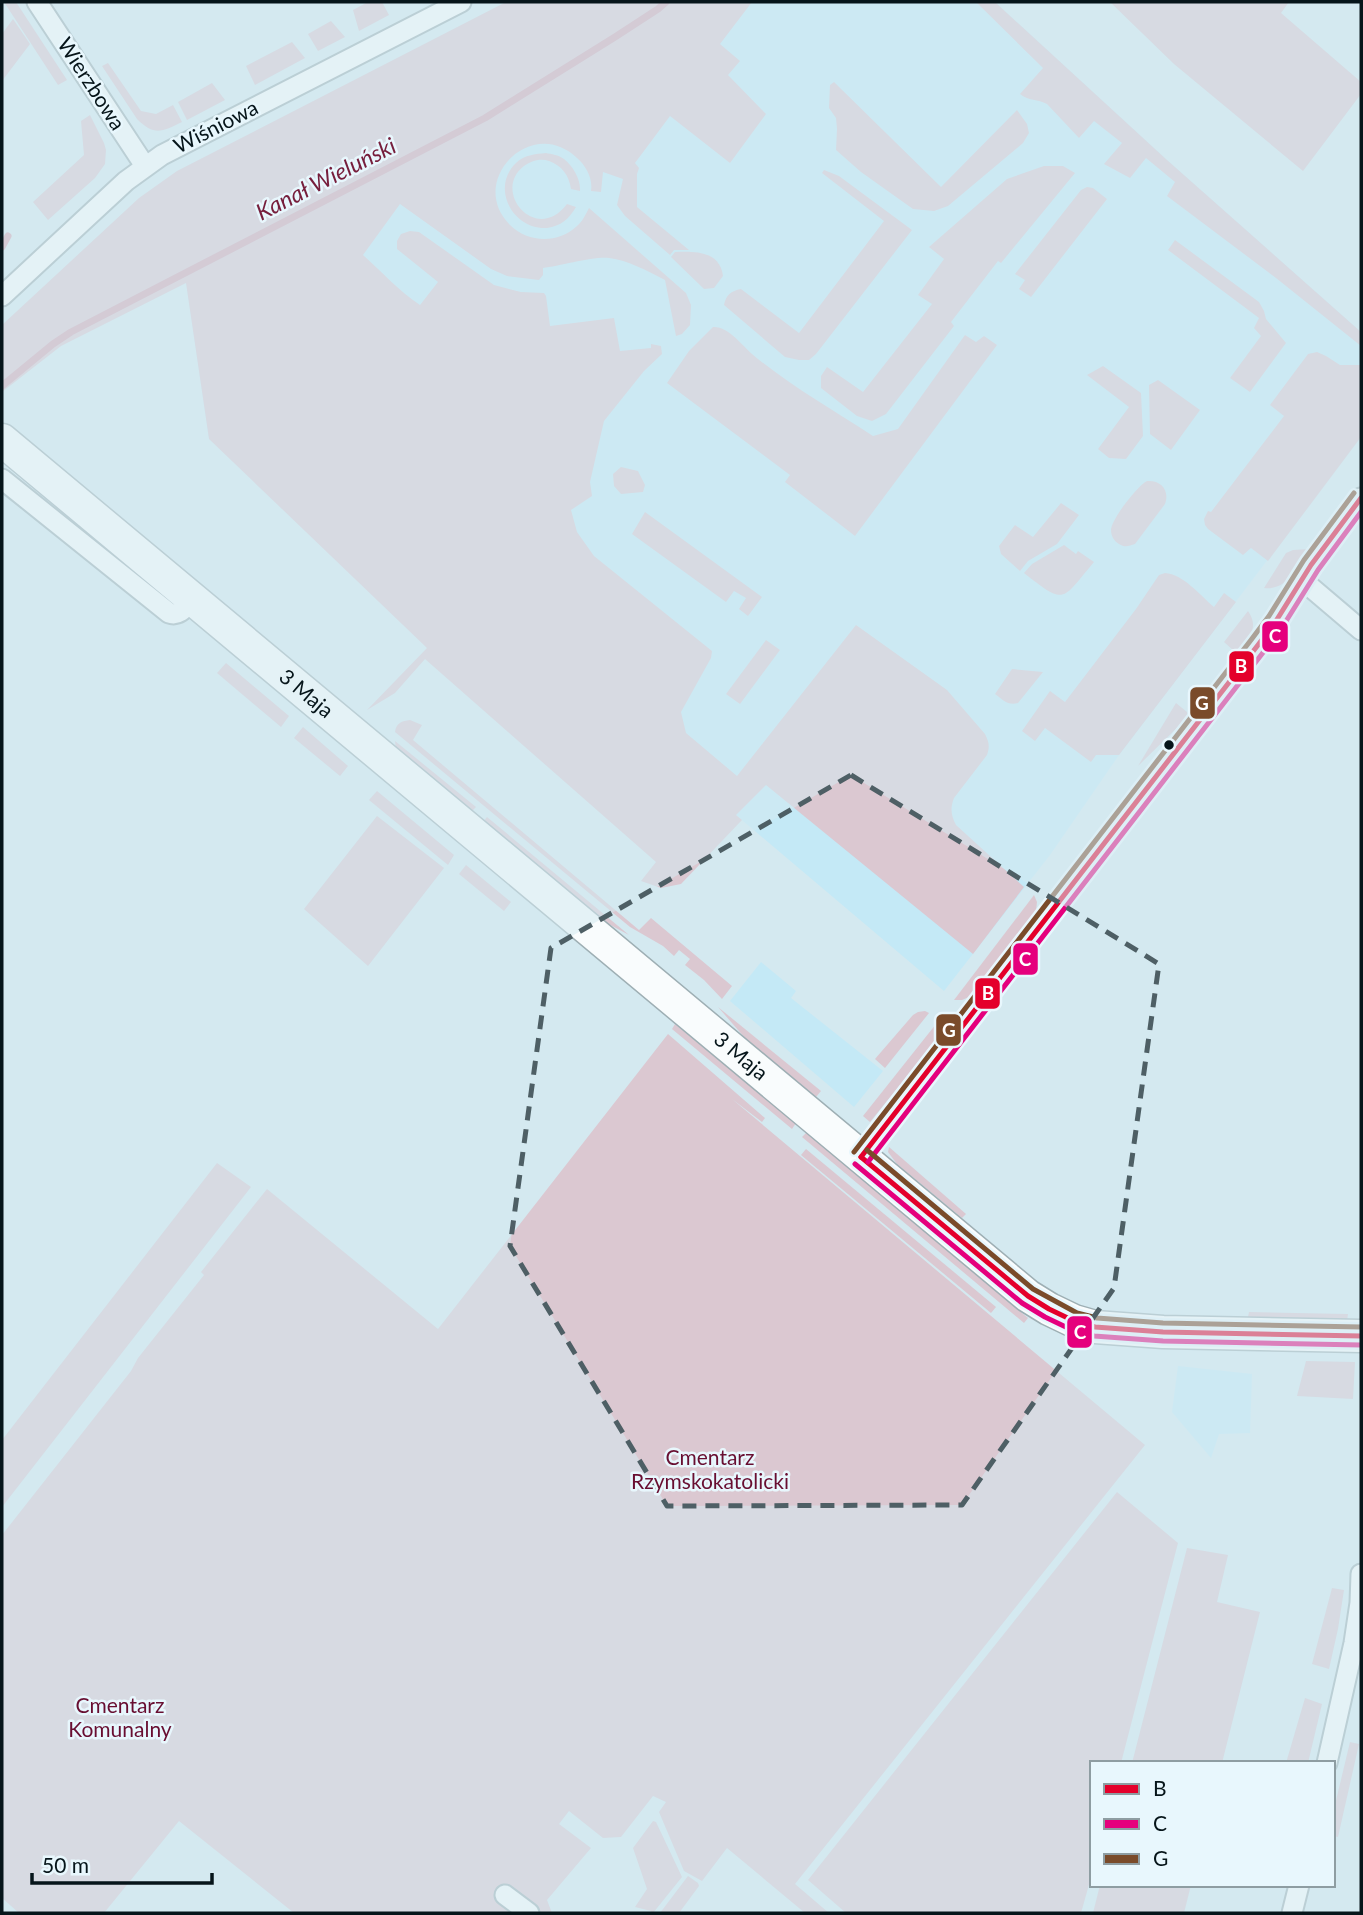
<svg xmlns="http://www.w3.org/2000/svg" width="1363" height="1915" viewBox="0 0 1363 1915" font-family="Lato,sans-serif">
  <style>
    .built { fill: #c4e9f6 }
    .green { fill: #dbc8d1 }
    .lines { fill: none; stroke-linecap: round; stroke-linejoin: round }
    .stream { stroke: #d4a6b4; stroke-width: 7 }
    .minor-casing { stroke: #9eafb4; stroke-width: 23 }
    .primary-casing { stroke: #9eafb4; stroke-width: 35 }
    .minor { stroke: #f9fcfd; stroke-width: 19 }
    .primary { stroke: #f9fcfd; stroke-width: 32 }
    .bus-1-casing { stroke: #e8f7fd; stroke-width: 10 }
    .bus-2-casing { stroke: #e8f7fd; stroke-width: 10 }
    .bus-3-casing { stroke: #e8f7fd; stroke-width: 10 }
    .bus-1 { stroke: #e4002b; stroke-width: 5 }
    .bus-2 { stroke: #e5007d; stroke-width: 5 }
    .bus-3 { stroke: #7a4b2a; stroke-width: 5 }
    .marked { fill: none; stroke: #4e5f65; stroke-width: 5; stroke-dasharray: 14 9; stroke-linejoin: round }
    .bus-dot { fill: #06151a; stroke: #e8f7fd; stroke-width: 2.5 }
    .labels { text-anchor: middle; stroke-width: 5; stroke-linejoin: round; paint-order: stroke }
    .street-label { font-size: 21px; fill: #06151a; stroke: #e8f7fd }
    .park-label { font-size: 21px; fill: #680e31; stroke: #e8f7fd }
    .water-label { font-size: 23px; font-style: italic; fill: #761e3c; stroke: #e8f7fd }
    .line-badge { stroke: #e8f7fd; stroke-width: 2.5 }
    .badge-label { font-size: 19px; text-anchor: middle; font-weight: bold; fill: #fff }
  </style>
  <rect width="100%" height="100%" fill="#d4e9f0"/>
  <g class="built">
    <path d="M681 2H995L1167 160 1361 332V437L1119 755 1050 855 944 991 736 815 209 439 186 282Z"/>
    <path d="M761 962 796 991 791 998 883 1071 854 1107 730 1001Z"/>
    <path d="M1178 1366 1252 1374 1250 1433 1219 1434 1211 1458 1172 1412Z"/>
  </g>
  <g class="green">
    <path d="M4 2H16L67 80 58 85Z"/>
    <path d="M368 2H382L389 15 359 31 353 10Z"/>
    <path d="M506 2H752L720 44 740 61 728 75 766 114 730 163 670 116 635 163 639 168 637 174V207L689 250H674L670 255 625 216 617 205 623 179 603 172 601 192 591 191C593 178 586 166 577 158 532 114 466 181 510 225 528 243 558 244 577 226 582 222 586 214 589 208L686 293 691 305 690 325 682 334 676 336 665 280C647 271 628 260 609 258 595 256 559 266 543 268V275L539 280 507 276 491 269 400 204 363 255C382 272 399 291 420 305L438 282 397 249V241L401 234 410 231 419 232 494 285 521 292 544 293 546 296 550 326 614 318 620 351 651 348V344L661 346 662 354 644 371 604 421 590 482 592 496 571 510 577 532 594 556 712 651 711 658 681 712 686 733 737 776 856 625 947 690 985 734C989 742 990 746 987 755L954 798C950 808 951 815 956 825L1024 887 973 954 766 785 736 815 742 820 681 884 661 888 641 881 656 862 425 659 395 693 367 710 427 648 209 439 186 283 61 346 2 392V325L139 198 177 171Z"/>
    <path d="M976 2H995L1167 160 1361 332V346L1276 278 1167 196 1175 182 1146 158 1130 178 1104 164 1122 143 1094 121 1079 138 1047 104C1038 99 1028 101 1020 94L1043 68Z"/>
    <path d="M1110 2H1289L1281 13 1361 82V94L1303 171 1174 64Z"/>
    <path d="M13 19 30 44 2 81V34Z"/>
    <path d="M331 21 345 37 318 51 308 34Z"/>
    <path d="M292 42 305 58 255 85 246 66Z"/>
    <path d="M108 63 141 111 156 114 173 105 182 122C162 132 154 136 137 119L102 66Z"/>
    <path d="M834 82 941 187 1017 110 1027 124 1029 133 1023 143 948 206 934 211 913 209 861 172 836 150 837 129 836 118 829 108 830 85Z"/>
    <path d="M212 83 225 100 187 120 178 102Z"/>
    <path d="M90 115 104 143 106 150 105 164 95 178 48 220 33 202 84 155 81 121Z"/>
    <path d="M546 153C551 154 559 155 564 159 573 166 581 180 580 191L571 189C569 175 562 166 549 161 540 158 531 161 524 166 491 191 536 245 567 204L576 207C569 219 561 226 547 228 513 230 490 188 516 163 524 155 535 154 546 153Z"/>
    <path d="M1044 166H1063L1075 173 1001 263 998 261 951 322 954 326 886 414 872 421 857 416 821 388V376L827 367 863 392 932 304 918 295 944 259 929 247 1007 179Z"/>
    <path d="M824 170 839 176 912 230 816 354 809 360H799L785 357 724 305C726 295 731 291 741 289L799 333 884 221 822 173Z"/>
    <path d="M1087 187 1093 188 1107 199 1031 297 1019 289 1025 280 1015 274 1081 190Z"/>
    <path d="M1175 240 1259 302 1264 311 1266 319 1286 343 1250 392 1230 378 1261 336 1254 328 1259 318 1168 250Z"/>
    <path d="M675 252C695 251 720 251 723 276L714 288 704 289 671 257Z"/>
    <path d="M713 327C728 326 742 345 752 354 789 385 833 410 873 436L898 429 965 335 976 342 984 336 997 345 855 536 785 482 790 475 667 383 689 351Z"/>
    <path d="M1317 352 1326 356 1340 365H1361V437L1268 561 1251 548 1243 555 1208 529 1205 525 1204 519 1208 511 1211 512 1284 416 1270 405 1308 354Z"/>
    <path d="M1103 366 1141 393 1143 436 1126 459 1109 458 1098 449 1129 407 1087 375Z"/>
    <path d="M1158 380 1200 410 1171 450 1150 434 1149 385Z"/>
    <path d="M621 467 638 471 645 485 643 492 621 494 614 486 613 474Z"/>
    <path d="M1147 481C1161 480 1170 490 1165 504L1135 544C1129 546 1125 548 1119 544 1114 541 1111 536 1111 530 1111 520 1137 486 1147 481Z"/>
    <path d="M1061 503 1079 515 1057 544 1028 561 1020 571 1001 554 999 546 1015 525 1033 537Z"/>
    <path d="M645 512 762 597 748 616 739 609 746 598 734 591 726 602 632 534Z"/>
    <path d="M1064 545 1076 554 1078 551 1094 562C1061 601 1066 606 1024 573L1032 564Z"/>
    <path d="M1309 549C1298 565 1288 591 1264 588L1286 553 1293 550Z"/>
    <path d="M1165 573C1183 574 1200 595 1214 607L1224 593 1236 602 1119 755H1096L1091 762 1045 728 1035 741 1022 731 1050 691 1065 702 1136 609 1159 575Z"/>
    <path d="M1248 611C1259 627 1250 637 1240 650L1234 651 1224 642Z"/>
    <path d="M766 640 780 650 740 704 726 694Z"/>
    <path d="M226 663 289 716 281 727 217 673Z"/>
    <path d="M1012 669 1043 672 1018 703C1008 706 1003 700 995 694Z"/>
    <path d="M1176 703 1187 712 1188 717 1138 766Z"/>
    <path d="M410 720 422 725 413 740 639 930 651 918 732 986 722 999 704 980 685 965 690 959 679 950 674 956 663 946 630 927 395 732C396 723 402 721 410 720Z"/>
    <path d="M303 727 348 766 340 776 294 738Z"/>
    <path d="M395 741 476 807 471 812 396 750Z"/>
    <path d="M377 791 454 855 448 865 369 800Z"/>
    <path d="M377 816 444 868 368 966 304 909Z"/>
    <path d="M487 817 629 935 603 921 483 822Z"/>
    <path d="M466 865 511 902 504 911 459 874Z"/>
    <path d="M1034 895 1037 902 1036 911 969 997 962 1000H954Z"/>
    <path d="M718 1007 821 1091 816 1097 745 1038Z"/>
    <path d="M925 1011 929 1013 885 1068 875 1059 913 1015 918 1012Z"/>
    <path d="M940 1019 942 1024 941 1034 870 1122 863 1116Z"/>
    <path d="M675 1024 796 1123 792 1129 672 1029Z"/>
    <path d="M668 1034 765 1118 762 1122 732 1099 1145 1445 795 1884 829 1913H805L727 1848 702 1881 684 1871 659 1812 666 1802 653 1796 621 1837 603 1838 569 1811 559 1824 591 1848 547 1900 552 1913H541L510 1889 499 1903 512 1913H294L179 1821 104 1913H19L2 1898V1535L131 1371 138 1358 204 1275 201 1272 267 1189 438 1329Z"/>
    <path d="M807 1132 1028 1318 1024 1323 802 1137Z"/>
    <path d="M889 1147 966 1214 962 1218 897 1164 888 1152Z"/>
    <path d="M806 1149 996 1307 991 1313 801 1155Z"/>
    <path d="M217 1163 251 1187 2 1507V1440Z"/>
    <path d="M1249 1312 1348 1314 1347 1321 1248 1317Z"/>
    <path d="M1306 1361 1355 1362 1353 1399 1297 1396Z"/>
    <path d="M1117 1492 1178 1543 1121 1763H1092V1874L1081 1913H846L808 1880Z"/>
    <path d="M1187 1548 1228 1555 1217 1602 1260 1612 1222 1763H1132Z"/>
    <path d="M1332 1588 1344 1590 1338 1629 1329 1669 1312 1664Z"/>
    <path d="M1305 1698 1322 1704 1308 1763H1286Z"/>
    <path d="M1350 1742 1359 1744 1338 1837 1333 1836V1813Z"/>
    <path d="M653 1821 656 1822 682 1877 653 1913H650L651 1911 635 1907 647 1889 633 1848Z"/>
    <path d="M688 1876 698 1883 699 1886 679 1913H660Z"/>
    <path d="M1100 1885H1191L1184 1913H1093Z"/>
  </g>
  <g class="lines">
    <g class="stream">
      <path d="M2 247 8 236"/>
      <path d="M2 386 53 344 71 332 485 118 615 37 658 9 666 2"/>
    </g>
    <defs>
      <g id="minor">
        <path d="M37 2 145 166"/>
        <path d="M2 296 126 181 162 155 461 2"/>
        <path d="M2 479 169 613C180 617 186 606 193 599"/>
        <path d="M1301 579 1361 630"/>
        <path d="M861 1157 1258 645 1276 621 1311 565 1361 498"/>
        <path d="M1327 1763 1354 1643 1360 1603 1361 1574"/>
        <path d="M505 1895 529 1913"/>
        <path d="M1292 1913 1299 1885"/>
      </g>
      <g id="primary">
        <path id="s1" d="M2 440 1028 1296 1049 1309 1074 1321 1095 1327 1163 1332 1361 1336"/>
      </g>
    </defs>
    <use href="#minor" class="minor-casing"/>
    <use href="#primary" class="primary-casing"/>
    <use href="#minor" class="minor"/>
    <use href="#primary" class="primary"/>
    <defs>
      <g id="bus-1">
        <path d="M861 1157 1258 645 1276 621 1311 565 1361 498"/>
        <path d="M861 1157 1028 1296 1049 1309 1074 1321 1095 1327 1163 1332 1361 1336"/>
      </g>
      <g id="bus-2">
        <path d="M868 1162 1265 650 1283 626 1318 570 1361 512"/>
        <path d="M855 1164 1022 1303 1045 1317 1070 1329 1094 1336 1163 1341 1361 1345"/>
      </g>
      <g id="bus-3">
        <path d="M867 1150 1033 1289 1077 1313 1097 1318 1163 1323 1361 1327"/>
        <path d="M854 1152 1251 640 1269 616 1304 560 1354 493"/>
      </g>
    </defs>
    <use href="#bus-1" class="bus-1-casing"/>
    <use href="#bus-2" class="bus-2-casing"/>
    <use href="#bus-3" class="bus-3-casing"/>
    <use href="#bus-1" class="bus-1"/>
    <use href="#bus-2" class="bus-2"/>
    <use href="#bus-3" class="bus-3"/>
  </g>
  <path d="M0 0H1363V1915H0ZM851 775 1159 964 1114 1288 962 1505 667 1506 510 1246 551 948Z" fill="#d4e9f0" fill-opacity=".55" fill-rule="evenodd"/>
  <path class="marked" d="M851 775 1159 964 1114 1288 962 1505 667 1506 510 1246 551 948Z"/>
  <circle class="bus-dot" cx="1169" cy="745" r="6"/>
  <g class="labels">
    <g class="street-label">
      <text transform="translate(91 84) rotate(57)" y="7">Wierzbowa</text>
      <text transform="translate(216 127) rotate(-27)" y="7">Wiśniowa</text>
      <text dy="7" stroke="none"><textPath href="#s1" startOffset="396">3 Maja</textPath></text>
      <text dy="7" stroke="none"><textPath href="#s1" startOffset="962">3 Maja</textPath></text>
    </g>
    <g class="park-label">
      <text x="710" y="1465">Cmentarz<tspan x="710" dy="24">Rzymskokatolicki</tspan></text>
      <text x="120" y="1713">Cmentarz<tspan x="120" dy="24">Komunalny</tspan></text>
    </g>
    <g class="water-label">
      <text transform="translate(326 179) rotate(-27)" y="8">Kanał Wieluński</text>
    </g>
  </g>
  <g class="line-badge">
    <rect x="1261" y="620" width="28" height="33" rx="7" fill="#e5007d"/>
    <rect x="1228" y="650" width="27" height="33" rx="7" fill="#e4002b"/>
    <rect x="1189" y="686" width="27" height="34" rx="7" fill="#7a4b2a"/>
    <rect x="1012" y="942" width="27" height="34" rx="7" fill="#e5007d"/>
    <rect x="974" y="977" width="27" height="33" rx="7" fill="#e4002b"/>
    <rect x="935" y="1013" width="27" height="34" rx="7" fill="#7a4b2a"/>
    <rect x="1066" y="1315" width="27" height="34" rx="7" fill="#e5007d"/>
  </g>
  <g class="badge-label">
    <text x="1275" y="643">C</text>
    <text x="1241" y="673">B</text>
    <text x="1202" y="710">G</text>
    <text x="1025" y="966">C</text>
    <text x="988" y="1000">B</text>
    <text x="949" y="1037">G</text>
    <text x="1080" y="1339">C</text>
  </g>
  <rect width="1363" height="1915" fill="none" stroke="#06151a" stroke-width="7"/>
  <rect x="1090" y="1761" width="245" height="126" fill="#e8f7fd" stroke="#8e9da2" stroke-width="2"/>
  <rect x="1104" y="1784" width="35" height="10" fill="#e4002b" stroke="#8e9da2" stroke-width="2"/>
  <text x="1153" y="1796" font-size="21" fill="#06151a">B</text>
  <rect x="1104" y="1819" width="35" height="10" fill="#e5007d" stroke="#8e9da2" stroke-width="2"/>
  <text x="1153" y="1831" font-size="21" fill="#06151a">C</text>
  <rect x="1104" y="1854" width="35" height="10" fill="#7a4b2a" stroke="#8e9da2" stroke-width="2"/>
  <text x="1153" y="1866" font-size="21" fill="#06151a">G</text>
  <path d="M32 1873v10h180v-10" fill="none" stroke="#06151a" stroke-width="3.5"/>
  <text x="42" y="1873" font-size="21" fill="#06151a" stroke="#e8f7fd" stroke-width="5" paint-order="stroke">50 m</text>
</svg>
